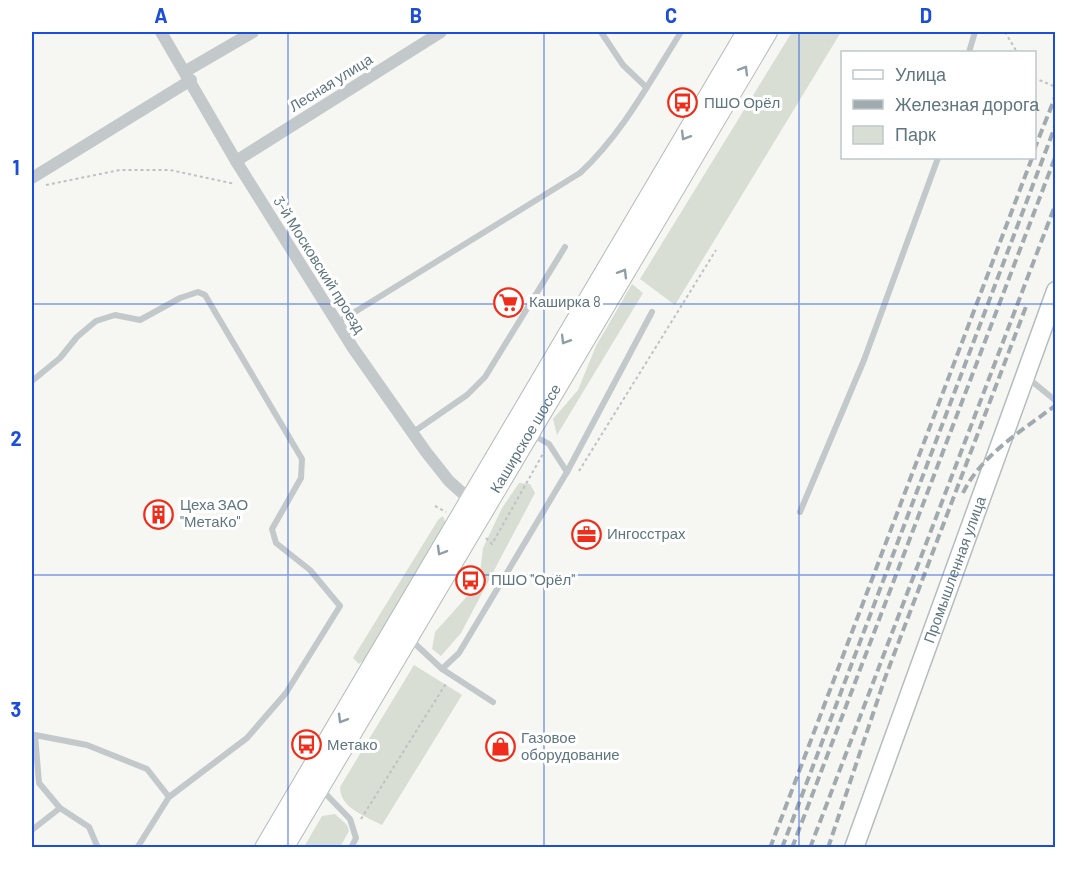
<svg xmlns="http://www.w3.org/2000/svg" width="1087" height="879" viewBox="0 0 1087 879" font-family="Barlow,sans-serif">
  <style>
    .green { fill: #d8ded3 }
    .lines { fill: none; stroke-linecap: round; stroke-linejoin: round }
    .secondary-casing { stroke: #b5bcbf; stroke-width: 21 }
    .primary-casing { stroke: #b4babc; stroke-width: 22 }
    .path { stroke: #bfc1c3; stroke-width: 2; stroke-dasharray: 3 3; stroke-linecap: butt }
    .lane { stroke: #c3c8ca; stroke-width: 6 }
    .street { stroke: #c3c8ca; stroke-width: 12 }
    .secondary { stroke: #fff; stroke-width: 18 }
    .primary { stroke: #fff; stroke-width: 20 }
    .rail { stroke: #a1aaae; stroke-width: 4; stroke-dasharray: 9 4.5; stroke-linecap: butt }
    .oneway { stroke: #8f9fa5 }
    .grid { fill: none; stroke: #1d4ed8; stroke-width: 1.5; stroke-opacity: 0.55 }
    .labels { text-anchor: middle; stroke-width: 6; stroke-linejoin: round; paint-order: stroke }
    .street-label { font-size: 15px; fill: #5f767f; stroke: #fff }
    .poi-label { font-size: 15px; fill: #5f767f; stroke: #fff; text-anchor: start }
    .neatline { fill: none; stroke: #1d4ed8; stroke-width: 2 }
    .grid-label { font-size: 20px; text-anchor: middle; font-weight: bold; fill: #1d4ed8 }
  </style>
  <rect width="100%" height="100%" fill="#f6f6f2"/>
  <g class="green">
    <path d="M792 32H841L675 305 640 279Z"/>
    <path d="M632 284 643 293 557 435 553 419 578 390 596 346Z"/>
    <path d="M519 483 530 484 535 493 461 633 441 656 432 649 435 632 479 583 483 548 502 508Z"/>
    <path d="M443 516 446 525 368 657 359 664 353 658 438 520Z"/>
    <path d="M414 665 462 695 382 825C365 816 340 808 340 787Z"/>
    <path d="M335 814 347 825 349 831 340 847H304L322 816Z"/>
  </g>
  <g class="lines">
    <defs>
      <g id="secondary">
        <path id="s1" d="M854 848 1056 291"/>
      </g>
      <g id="primary">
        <path d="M265 848 747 32"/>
        <path id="s2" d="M283 848 767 32"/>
      </g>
    </defs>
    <use href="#secondary" class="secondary-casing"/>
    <use href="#primary" class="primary-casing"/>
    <g class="path">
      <path d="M1005 32 1017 52"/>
      <path d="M1034 78 1056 87"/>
      <path d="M46 185 120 170H170L235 184"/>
      <path d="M579 471 716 250"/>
      <path d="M435 506 446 512"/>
      <path d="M486 538 492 544 544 452"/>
      <path d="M361 819 447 682"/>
    </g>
    <g class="lane">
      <path d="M601 32 623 65 646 87"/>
      <path d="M969 52 975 32"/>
      <path d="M337 323 580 173C623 133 650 81 681 32"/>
      <path d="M1028 378 1056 401"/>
      <path d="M32 381 60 358 77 337 96 321 115 315 140 320 180 298 198 292 205 295 302 459 301 478 272 529 276 543 310 570 340 606 286 693 247 738 169 797 137 848"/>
      <path d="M412 433 467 395 485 377 565 247"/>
      <path d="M531 434 549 444 567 472"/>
      <path d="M800 512 864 360 938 158"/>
      <path d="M411 640 442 669 493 702"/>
      <path d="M442 669 459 653 567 472 652 312"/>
      <path d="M322 790 350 819 356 838 351 848"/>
      <path d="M32 830 60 808"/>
      <path d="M98 848 89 827 60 808 39 783 35 735 87 745 147 769 169 797"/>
    </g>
    <g class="street">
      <path d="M161 32 236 161 353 348 426 452 449 481 470 500"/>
      <path d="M186 71 253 32"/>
      <path d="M236 161 441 32"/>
      <path d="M32 178 191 80"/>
    </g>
    <use href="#secondary" class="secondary"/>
    <use href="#primary" class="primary"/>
    <g class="rail">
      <path d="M1034 150 1056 95"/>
      <path d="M963 493C981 455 1023 430 1056 405"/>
      <path d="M770 848 1032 158"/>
      <path d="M782 848 1056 124"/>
      <path d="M792 848 1056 155"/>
      <path d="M810 848 1056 203"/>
      <path d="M828 848 885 678 1027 304"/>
    </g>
  </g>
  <defs><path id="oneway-chevron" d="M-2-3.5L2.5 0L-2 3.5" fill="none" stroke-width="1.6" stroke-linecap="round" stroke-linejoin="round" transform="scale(1.5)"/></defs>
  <g class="oneway">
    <use href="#oneway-chevron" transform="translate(744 70) rotate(-59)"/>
    <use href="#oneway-chevron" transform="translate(685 136) rotate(121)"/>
    <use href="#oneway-chevron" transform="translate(623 273) rotate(-59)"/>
    <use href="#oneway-chevron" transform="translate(565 340) rotate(121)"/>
    <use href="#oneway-chevron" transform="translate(441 551) rotate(120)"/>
    <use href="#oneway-chevron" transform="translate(342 719) rotate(121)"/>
  </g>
  <path class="grid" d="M288 32V848M544 32V848M799 32V848M32 304H1056M32 575H1056"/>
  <defs>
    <symbol id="bus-ring" viewBox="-11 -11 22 22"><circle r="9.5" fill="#fff" stroke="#ee2e1a" stroke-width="1.5"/><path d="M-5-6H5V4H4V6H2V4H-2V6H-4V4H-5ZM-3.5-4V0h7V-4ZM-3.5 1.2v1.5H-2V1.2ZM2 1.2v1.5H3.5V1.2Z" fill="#ee2e1a"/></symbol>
    <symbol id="supermarket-ring" viewBox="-11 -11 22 22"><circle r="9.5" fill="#fff" stroke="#ee2e1a" stroke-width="1.5"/><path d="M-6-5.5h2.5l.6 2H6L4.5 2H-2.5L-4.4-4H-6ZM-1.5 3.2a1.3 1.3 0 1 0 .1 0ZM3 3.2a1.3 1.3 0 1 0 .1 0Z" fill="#ee2e1a"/></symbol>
    <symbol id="building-ring" viewBox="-11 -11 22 22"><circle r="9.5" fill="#fff" stroke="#ee2e1a" stroke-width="1.5"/><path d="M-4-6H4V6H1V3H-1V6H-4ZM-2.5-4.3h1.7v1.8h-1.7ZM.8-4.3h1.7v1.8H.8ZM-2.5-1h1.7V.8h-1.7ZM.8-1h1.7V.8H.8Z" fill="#ee2e1a"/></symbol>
    <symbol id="office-ring" viewBox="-11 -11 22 22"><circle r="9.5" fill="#fff" stroke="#ee2e1a" stroke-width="1.5"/><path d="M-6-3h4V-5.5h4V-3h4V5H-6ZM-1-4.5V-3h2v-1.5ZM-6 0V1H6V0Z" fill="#ee2e1a"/></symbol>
    <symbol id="shop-ring" viewBox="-11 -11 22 22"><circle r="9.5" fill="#fff" stroke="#ee2e1a" stroke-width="1.5"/><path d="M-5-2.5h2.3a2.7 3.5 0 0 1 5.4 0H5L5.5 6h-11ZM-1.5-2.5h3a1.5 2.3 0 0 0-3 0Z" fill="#ee2e1a"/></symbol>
  </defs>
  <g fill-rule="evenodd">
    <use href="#bus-ring" x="666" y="86" width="33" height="33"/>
    <use href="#supermarket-ring" x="492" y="286" width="33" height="33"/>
    <use href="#building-ring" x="142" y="498" width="33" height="33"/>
    <use href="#office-ring" x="570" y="518" width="33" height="33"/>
    <use href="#bus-ring" x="454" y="564" width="33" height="33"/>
    <use href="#bus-ring" x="290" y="728" width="33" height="33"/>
    <use href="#shop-ring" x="484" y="730" width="33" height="33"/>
  </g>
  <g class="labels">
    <g class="street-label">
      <text transform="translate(331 83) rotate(-32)" y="5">Лесная улица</text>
      <text transform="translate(319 265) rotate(58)" y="5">3-й Московский проезд</text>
      <text dy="5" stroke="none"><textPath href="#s2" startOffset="476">Каширское шоссе</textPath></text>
      <text dy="5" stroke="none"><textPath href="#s1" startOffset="296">Промышленная улица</textPath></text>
    </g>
    <g class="poi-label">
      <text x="704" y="108">ПШО Орёл</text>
      <text x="529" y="307">Каширка 8</text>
      <text x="180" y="510">Цеха ЗАО<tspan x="180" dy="17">"МетаКо"</tspan></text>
      <text x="607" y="539">Ингосстрах</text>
      <text x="491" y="585">ПШО "Орёл"</text>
      <text x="521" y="743">Газовое<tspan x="521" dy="17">оборудование</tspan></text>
      <text x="327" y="750">Метако</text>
    </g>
  </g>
  <rect width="1087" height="879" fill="none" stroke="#ffffff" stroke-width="66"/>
  <rect x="841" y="51" width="195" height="108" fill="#ffffff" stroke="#bfc8cc" stroke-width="1.5"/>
  <rect x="853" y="70" width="30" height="9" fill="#ffffff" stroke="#bfc8cc" stroke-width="1.5"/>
  <text x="895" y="81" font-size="18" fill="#5f767f">Улица</text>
  <rect x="853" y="100" width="30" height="9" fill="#a1aaae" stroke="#bfc8cc" stroke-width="1.5"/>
  <text x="895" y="111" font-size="18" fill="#5f767f">Железная дорога</text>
  <rect x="853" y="126" width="30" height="18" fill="#d8ded3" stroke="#bfc8cc" stroke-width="1.5"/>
  <text x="895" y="141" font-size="18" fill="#5f767f">Парк</text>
  <rect x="33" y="33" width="1021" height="813" class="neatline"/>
  <g class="grid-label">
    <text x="161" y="23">A</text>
    <text x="416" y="23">B</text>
    <text x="671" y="23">C</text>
    <text x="926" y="23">D</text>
    <text x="16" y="175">1</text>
    <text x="16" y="446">2</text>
    <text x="16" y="717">3</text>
  </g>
</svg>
